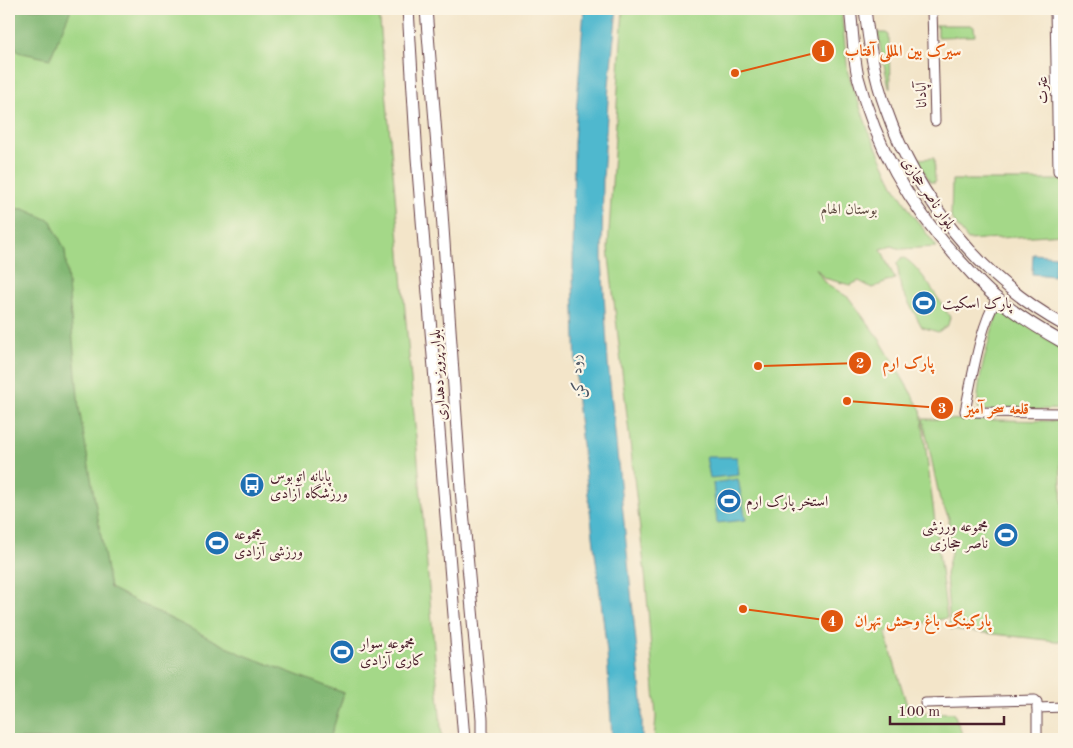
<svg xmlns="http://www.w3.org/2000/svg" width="1073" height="748" viewBox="0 0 1073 748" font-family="'Old Standard TT',Amiri,serif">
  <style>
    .built { fill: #f6d2c4 }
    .green { fill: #a4d888; stroke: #777c5a }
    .forest { fill: #83b874; stroke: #666c50 }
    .water { fill: #50b8ce; stroke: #4d6c7c }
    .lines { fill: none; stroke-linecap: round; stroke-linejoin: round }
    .minor-casing { stroke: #633d43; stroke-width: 11 }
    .major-casing { stroke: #633d43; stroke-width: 13 }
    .minor { stroke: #fff; stroke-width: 9 }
    .major { stroke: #fff; stroke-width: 11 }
    .labels { text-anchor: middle; stroke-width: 4.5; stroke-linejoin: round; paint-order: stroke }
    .street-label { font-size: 15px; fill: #4a1f2b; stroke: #fcf5e5 }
    .park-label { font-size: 15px; fill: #604d42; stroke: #fcf5e5 }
    .poi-label { font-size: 15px; fill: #4a1f2b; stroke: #fcf5e5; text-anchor: start }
    .water-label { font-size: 16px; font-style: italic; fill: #4c5564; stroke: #fcf5e5 }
    .leader { fill: none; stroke: #e0560e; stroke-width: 2 }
    .callout-dot { fill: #e0560e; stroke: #fcf5e5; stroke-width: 2 }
    .mark-label { font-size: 15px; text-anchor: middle; font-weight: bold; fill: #fff }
    .callout-label { font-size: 16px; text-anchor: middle; font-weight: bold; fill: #e0560e; stroke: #fcf5e5; stroke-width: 4.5; stroke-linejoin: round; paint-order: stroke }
  </style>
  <rect width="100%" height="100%" fill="#fcf5e5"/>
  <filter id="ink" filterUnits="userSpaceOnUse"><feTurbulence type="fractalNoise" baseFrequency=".02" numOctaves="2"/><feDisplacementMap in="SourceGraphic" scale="10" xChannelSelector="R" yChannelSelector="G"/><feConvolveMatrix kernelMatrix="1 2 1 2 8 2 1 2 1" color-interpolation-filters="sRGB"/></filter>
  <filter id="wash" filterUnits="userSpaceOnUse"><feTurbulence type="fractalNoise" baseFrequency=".0096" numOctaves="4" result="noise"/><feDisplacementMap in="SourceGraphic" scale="20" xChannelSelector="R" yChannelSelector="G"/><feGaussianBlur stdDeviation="1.12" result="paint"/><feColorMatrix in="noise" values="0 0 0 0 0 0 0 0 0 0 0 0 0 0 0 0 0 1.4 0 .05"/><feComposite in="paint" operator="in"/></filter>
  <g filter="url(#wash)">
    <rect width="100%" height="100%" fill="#f3e5c9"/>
    <rect class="built" x="1062" y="111" width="2" height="67"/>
    <g class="green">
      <path d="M9 9H379L442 739H9Z"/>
      <path d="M623 9H841L848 73 869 132 895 187 912 214 937 247 901 249 892 246 881 249 895 279 872 288 859 281 850 285 824 278 816 268 824 282 849 298 880 340 921 410 947 618 885 632 909 712 954 713 964 739H654L656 717 646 583 608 248Z"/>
      <path d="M935 25H971L974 27 975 36 938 37V28Z"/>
      <path d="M874 33H886L889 35 890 88H889L880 47 879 36Z"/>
      <path d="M934 158 935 182H930L917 159Z"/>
      <path d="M952 180H1064V234L968 240 951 218Z"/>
      <path d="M902 257C919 264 939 301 950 317L948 325 938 332 922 327 901 289 897 263Z"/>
      <path d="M999 308 1064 350V409L980 411C971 396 993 326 999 308Z"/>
      <path d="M923 419 1060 421 1064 642 950 629 946 574 951 553 949 518 940 500Z"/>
    </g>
    <g class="forest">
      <path d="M9 9H71L50 59 18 52 9 30Z"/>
      <path d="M9 208 24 209 51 221 65 250 79 408 110 588 239 653 344 693 330 739H9Z"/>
    </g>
    <g class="water">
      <path d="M584 9H617L609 85 603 179 602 258 608 363 642 701V739H612L607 652 577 402 573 278 574 142Z"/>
      <path d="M1033 254 1056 256 1054 276 1032 274Z"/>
      <path d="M706 457H737L739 475 710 478Z"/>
      <path d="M738 479 746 520 717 523 713 483Z"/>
    </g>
  </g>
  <g filter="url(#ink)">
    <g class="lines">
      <defs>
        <g id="minor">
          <path d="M932 9 935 121"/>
          <path d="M1055 9 1058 171"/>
          <path d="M997 299C980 325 972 379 965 411L966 412 1064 413"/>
          <path d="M925 703 1035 700 1037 702V739"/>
          <path d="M1037 708 1064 707"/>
        </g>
        <g id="major">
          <path d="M408 9 417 158 464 739"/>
          <path d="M426 9 440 184 461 489 482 719V739"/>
          <path d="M850 9C853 31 853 55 858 77 876 148 913 211 963 264 974 276 985 289 998 299 1018 316 1041 330 1064 343"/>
          <path d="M865 9C869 43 874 77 886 109 917 198 980 279 1064 325"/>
        </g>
      </defs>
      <use href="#minor" class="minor-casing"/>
      <use href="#major" class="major-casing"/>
      <use href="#minor" class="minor"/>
      <use href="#major" class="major"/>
    </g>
  </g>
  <defs>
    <symbol id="stadium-disc" viewBox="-11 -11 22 22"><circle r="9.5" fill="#1f6fb2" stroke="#fcf5e5"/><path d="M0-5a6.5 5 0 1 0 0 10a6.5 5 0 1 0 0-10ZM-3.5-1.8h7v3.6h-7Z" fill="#fff"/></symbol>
    <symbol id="bus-disc" viewBox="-11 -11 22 22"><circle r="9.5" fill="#1f6fb2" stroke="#fcf5e5"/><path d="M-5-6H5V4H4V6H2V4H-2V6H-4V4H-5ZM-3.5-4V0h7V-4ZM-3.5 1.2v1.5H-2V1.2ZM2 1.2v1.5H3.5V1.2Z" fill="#fff"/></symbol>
  </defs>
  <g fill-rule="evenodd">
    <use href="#stadium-disc" x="910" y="289" width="28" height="28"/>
    <use href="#bus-disc" x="238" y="471" width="28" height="28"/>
    <use href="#stadium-disc" x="715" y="487" width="28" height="28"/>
    <use href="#stadium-disc" x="992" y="521" width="28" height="28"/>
    <use href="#stadium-disc" x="203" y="529" width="28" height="28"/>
    <use href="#stadium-disc" x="328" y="638" width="28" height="28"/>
  </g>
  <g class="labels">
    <g class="street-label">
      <text transform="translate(1042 90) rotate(-91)" y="5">عترت</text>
      <text transform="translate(921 95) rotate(-92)" y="5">آپادانا</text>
      <text transform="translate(929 193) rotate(56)" y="5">بلوار ناصر حجازی</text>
      <text transform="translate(438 375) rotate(-94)" y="5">بلوار پرویز دهداری</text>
    </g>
    <g class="park-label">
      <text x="849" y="214">بوستان الهام</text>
    </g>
    <g class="poi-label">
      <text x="942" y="308">پارک اسکیت</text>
      <text x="270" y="481">پایانه اتوبوس<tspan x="270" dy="17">ورزشگاه آزادی</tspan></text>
      <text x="746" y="506">استخر پارک ارم</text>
      <text x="988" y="531" text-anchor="end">مجموعه ورزشی<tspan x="988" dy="17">ناصر حجازی</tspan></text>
      <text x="234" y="539">مجموعه<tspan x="234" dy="17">ورزشی آزادی</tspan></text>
      <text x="360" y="648">مجموعه سوار<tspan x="360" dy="17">کاری آزادی</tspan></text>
    </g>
    <g class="water-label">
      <text transform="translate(576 377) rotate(-96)" y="6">رود کن</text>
    </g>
  </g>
  <path class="leader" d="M735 73L823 51M758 366L860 363M847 401L942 408M743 609L832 621"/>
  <g class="callout-dot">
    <circle cx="735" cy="73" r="5"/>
    <circle cx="758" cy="366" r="5"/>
    <circle cx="847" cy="401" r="5"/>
    <circle cx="743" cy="609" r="5"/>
    <circle cx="823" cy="51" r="12"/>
    <circle cx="860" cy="363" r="12"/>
    <circle cx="942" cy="408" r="12"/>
    <circle cx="832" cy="621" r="12"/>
  </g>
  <g class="mark-label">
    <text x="823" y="56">1</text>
    <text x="860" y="368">2</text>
    <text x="942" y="413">3</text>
    <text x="832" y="626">4</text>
  </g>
  <g class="callout-label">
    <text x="903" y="56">سیرک بین المللی آفتاب</text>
    <text x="908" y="368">پارک ارم</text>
    <text x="997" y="414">قلعه سحر آمیز</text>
    <text x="923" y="626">پارکینگ باغ وحش تهران</text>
  </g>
  <rect width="1073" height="748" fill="none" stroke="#fcf5e5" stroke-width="30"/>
  <path d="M890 716v8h114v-8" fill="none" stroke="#4a1f2b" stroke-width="2.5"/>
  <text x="898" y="716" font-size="15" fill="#4a1f2b" stroke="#fcf5e5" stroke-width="4" paint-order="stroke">100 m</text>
</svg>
